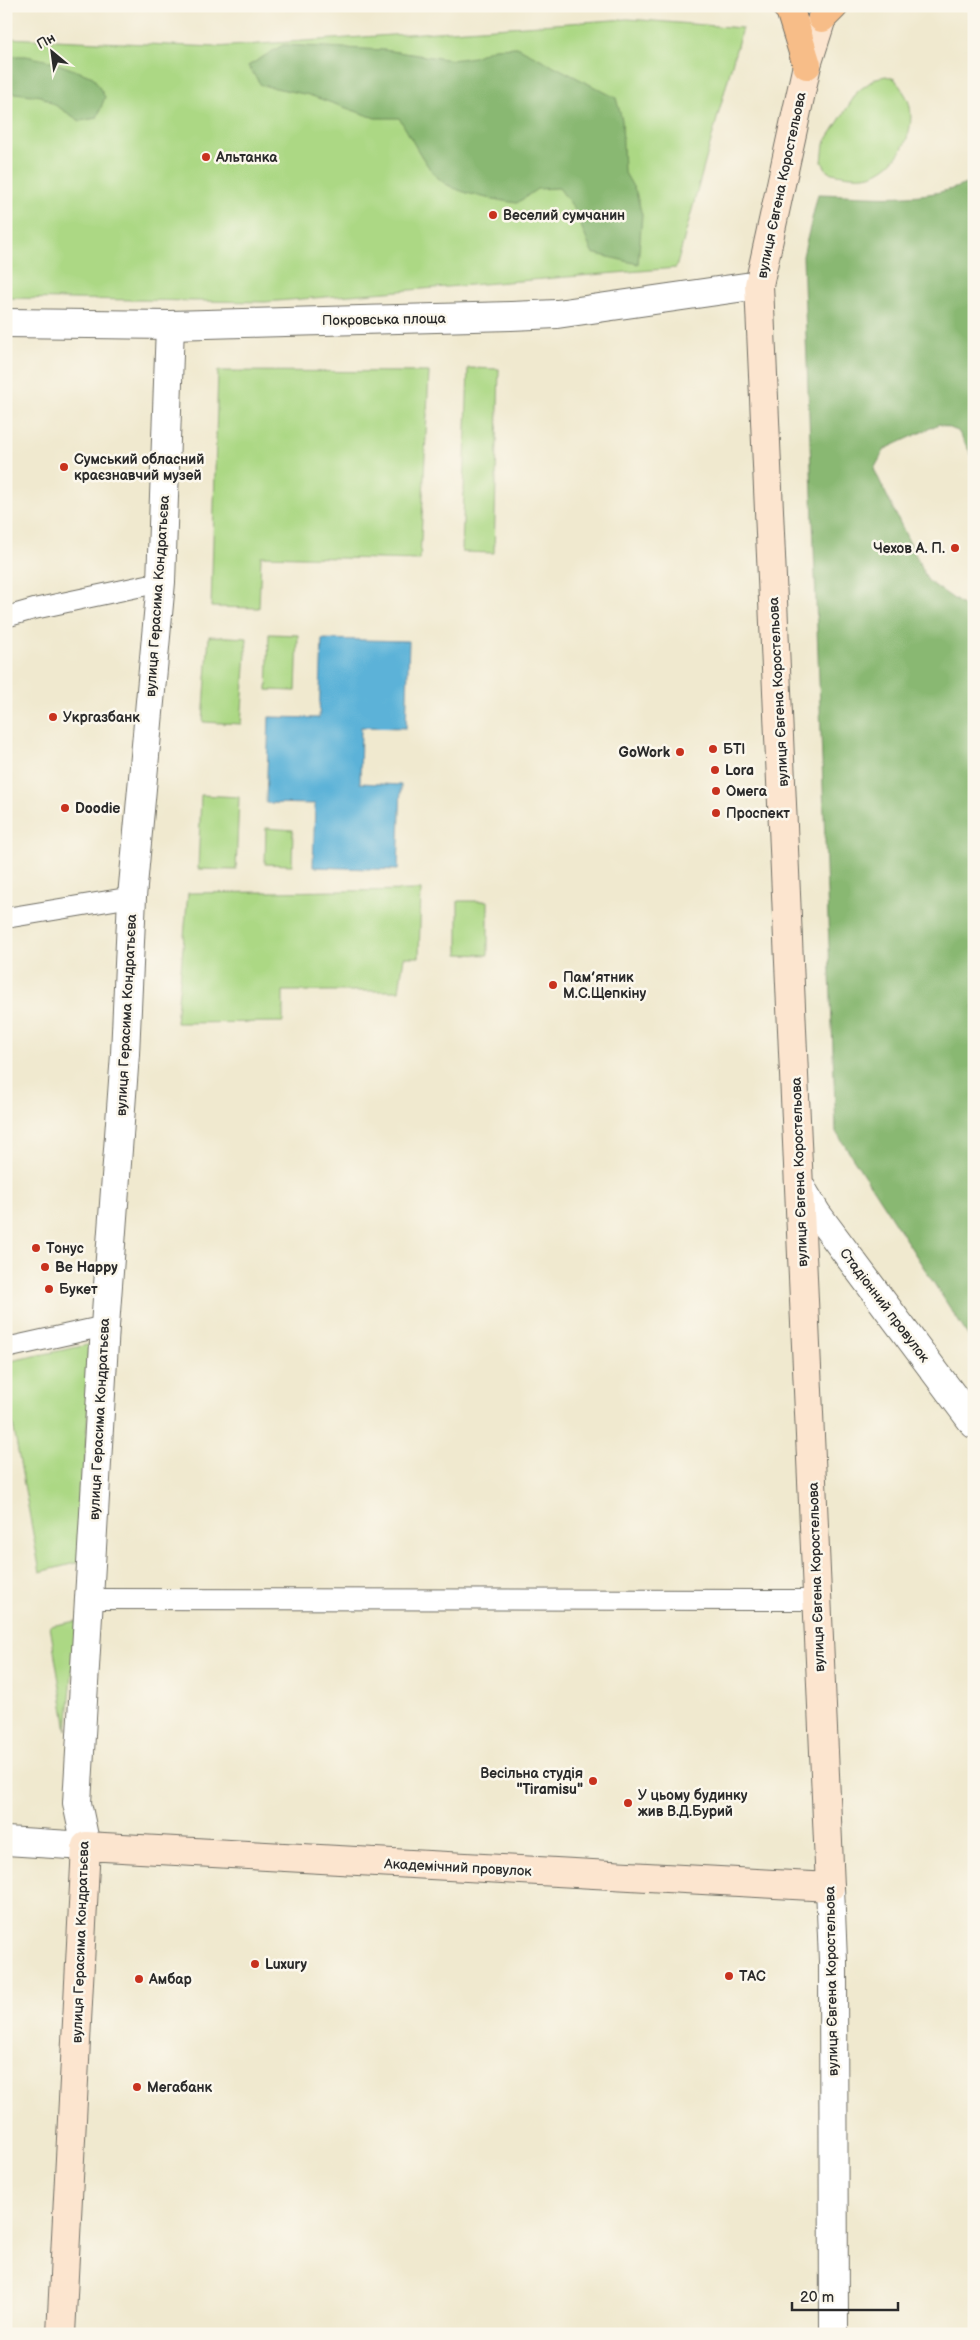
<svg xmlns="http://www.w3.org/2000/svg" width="980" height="2340" viewBox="0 0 980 2340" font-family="'Balsamiq Sans',sans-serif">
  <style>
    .green { fill: #acd884; stroke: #6c8258 }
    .forest { fill: #89b872; stroke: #5a724e }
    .water { fill: #5bb2d8; stroke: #436e82 }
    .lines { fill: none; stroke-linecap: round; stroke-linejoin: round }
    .lane-casing { stroke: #706e64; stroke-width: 22 }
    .street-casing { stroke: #706e64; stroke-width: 30 }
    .secondary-casing { stroke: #706e64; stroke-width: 30 }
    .primary-casing { stroke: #706e64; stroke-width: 30 }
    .lane { stroke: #fff; stroke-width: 20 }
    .street { stroke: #fff; stroke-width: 28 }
    .secondary { stroke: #fce5cf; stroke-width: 28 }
    .primary { stroke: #f7bd88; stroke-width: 28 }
    .poi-dot { fill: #c8321e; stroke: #fbf7ec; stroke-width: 2 }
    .labels { text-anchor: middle; stroke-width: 5; stroke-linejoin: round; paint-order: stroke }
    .poi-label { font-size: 14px; font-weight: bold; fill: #2b2b2b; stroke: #fbf7ec; text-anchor: start }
    .street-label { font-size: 14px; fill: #2b2b2b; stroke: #fbf7ec }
  </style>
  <rect width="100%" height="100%" fill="#fbf7ec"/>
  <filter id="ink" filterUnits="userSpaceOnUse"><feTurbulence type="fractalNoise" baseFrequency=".02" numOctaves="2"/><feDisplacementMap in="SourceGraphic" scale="10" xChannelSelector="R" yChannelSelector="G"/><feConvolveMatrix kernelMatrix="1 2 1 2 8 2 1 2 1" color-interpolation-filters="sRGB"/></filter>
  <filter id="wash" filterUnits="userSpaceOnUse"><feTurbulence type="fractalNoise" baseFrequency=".0096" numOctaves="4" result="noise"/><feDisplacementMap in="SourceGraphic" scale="20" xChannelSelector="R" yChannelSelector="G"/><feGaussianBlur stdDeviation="1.12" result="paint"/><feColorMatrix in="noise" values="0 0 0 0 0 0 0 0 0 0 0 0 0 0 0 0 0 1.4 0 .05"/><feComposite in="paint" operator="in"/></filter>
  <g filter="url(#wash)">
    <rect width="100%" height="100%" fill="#f0e9cf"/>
    <g class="green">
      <path d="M628 19 742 28 676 268 265 302 6 298V38L216 47Z"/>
      <path d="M886 76 895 79C900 87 909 98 910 107 915 134 898 167 870 175 858 178 840 175 828 172L822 162 824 144 858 91 876 78Z"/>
      <path d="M468 368 499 369 494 553 462 552Z"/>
      <path d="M218 371 429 372 420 560 261 556 259 608 211 607Z"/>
      <path d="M269 634 298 635 296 691 267 690Z"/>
      <path d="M209 636 247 638 241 724 203 722Z"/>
      <path d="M201 795 239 797 236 870 198 869Z"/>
      <path d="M266 828 293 830 292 865 265 864Z"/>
      <path d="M421 890 419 957H404L399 991H283V1022L176 1023 188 893Z"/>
      <path d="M458 901H488V955L458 954Z"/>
      <path d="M92 1344 79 1562 40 1572 6 1386V1362Z"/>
      <path d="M77 1621 67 1730 50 1626Z"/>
    </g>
    <g class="forest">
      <path d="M283 45 384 50 452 60 474 57 494 48 517 47 616 98 622 120 624 171 636 192 642 215 638 264 592 253 574 208 559 188 537 189 517 203C496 200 464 195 446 184 427 173 411 136 399 118H375L309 95 261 85 248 66Z"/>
      <path d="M6 56H26L50 61 93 77 105 97 97 118 80 121 41 96 6 92Z"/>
      <path d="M974 180V459L958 431 939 424 885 449 874 469 928 581 974 613V1345L836 1132 803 256 818 194C866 195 930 204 974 180Z"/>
    </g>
    <path class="water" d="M322 639 409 641 406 728 361 727 360 783 401 785 398 870 313 867 315 804 266 803 269 717 319 718Z"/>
  </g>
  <g filter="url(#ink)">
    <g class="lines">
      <defs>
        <g id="lane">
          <path d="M6 617 34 609 161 582"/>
          <path d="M6 918 132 897"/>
          <path d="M6 1348 105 1326"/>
          <path d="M89 1599 817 1600"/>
        </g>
        <g id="street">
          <path d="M6 323 170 325 511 316 557 314 759 285"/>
          <path d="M799 1184 817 1214 974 1424"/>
          <path d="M6 1841 86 1846 77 1803 105 1326 125 1054 132 897 161 582 170 325"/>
          <path d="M830 1887 833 1961 834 2334"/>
        </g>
        <path id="secondary" d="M61 2334 86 1846 830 1887 759 285 807 65 822 18"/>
        <g id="primary">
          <path d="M786 6 790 10 807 65"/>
          <path d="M822 18 834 6"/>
        </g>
      </defs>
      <use href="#lane" class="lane-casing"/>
      <use href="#street" class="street-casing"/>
      <use href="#secondary" class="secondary-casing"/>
      <use href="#primary" class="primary-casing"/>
      <use href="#lane" class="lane"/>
      <use href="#street" class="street"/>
      <use href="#secondary" class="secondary"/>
      <use href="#primary" class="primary"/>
    </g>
  </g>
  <g class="poi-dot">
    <circle cx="206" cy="157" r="5"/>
    <circle cx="493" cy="215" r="5"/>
    <circle cx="64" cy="467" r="5"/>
    <circle cx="955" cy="548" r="5"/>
    <circle cx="53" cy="717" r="5"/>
    <circle cx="713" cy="749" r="5"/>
    <circle cx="680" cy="752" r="5"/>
    <circle cx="715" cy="770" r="5"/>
    <circle cx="716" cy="791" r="5"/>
    <circle cx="65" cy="808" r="5"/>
    <circle cx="716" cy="813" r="5"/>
    <circle cx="553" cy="985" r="5"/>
    <circle cx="36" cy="1248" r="5"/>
    <circle cx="45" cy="1267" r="5"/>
    <circle cx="49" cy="1289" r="5"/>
    <circle cx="593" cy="1781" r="5"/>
    <circle cx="628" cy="1803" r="5"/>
    <circle cx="255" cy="1964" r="5"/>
    <circle cx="729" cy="1976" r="5"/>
    <circle cx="139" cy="1979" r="5"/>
    <circle cx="137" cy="2087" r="5"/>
  </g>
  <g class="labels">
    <g class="poi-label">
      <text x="216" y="162">Альтанка</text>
      <text x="503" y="220">Веселий сумчанин</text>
      <text x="74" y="464">Сумський обласний<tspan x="74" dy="16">краєзнавчий музей</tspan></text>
      <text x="945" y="553" text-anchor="end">Чехов А. П.</text>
      <text x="63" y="722">Укргазбанк</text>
      <text x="723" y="754">БТІ</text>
      <text x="670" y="757" text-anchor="end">GoWork</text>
      <text x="725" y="775">Lora</text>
      <text x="726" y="796">Омега</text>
      <text x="75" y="813">Doodie</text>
      <text x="726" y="818">Проспект</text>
      <text x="563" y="982">Пам’ятник<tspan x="563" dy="16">М.С.Щепкіну</tspan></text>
      <text x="46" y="1253">Тонус</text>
      <text x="55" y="1272">Be Happy</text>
      <text x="59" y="1294">Букет</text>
      <text x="583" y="1778" text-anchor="end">Весільна студія<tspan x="583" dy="16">"Tiramisu"</tspan></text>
      <text x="638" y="1800">У цьому будинку<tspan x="638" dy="16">жив В.Д.Бурий</tspan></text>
      <text x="265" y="1969">Luxury</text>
      <text x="739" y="1981">ТАС</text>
      <text x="149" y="1984">Амбар</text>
      <text x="147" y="2092">Мегабанк</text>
    </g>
    <g class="street-label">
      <text transform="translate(781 185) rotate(-78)" y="5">вулиця Євгена Коростельова</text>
      <text transform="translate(384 319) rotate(-1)" y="5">Покровська площа</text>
      <text transform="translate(157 596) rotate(-86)" y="5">вулиця Герасима Кондратьєва</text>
      <text transform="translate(778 692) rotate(-93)" y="5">вулиця Євгена Коростельова</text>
      <text transform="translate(126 1015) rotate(-87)" y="5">вулиця Герасима Кондратьєва</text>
      <text transform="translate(799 1172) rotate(-92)" y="5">вулиця Євгена Коростельова</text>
      <text transform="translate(885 1305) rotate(53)" y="5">Стадіонний провулок</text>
      <text transform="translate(99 1419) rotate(-87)" y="5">вулиця Герасима Кондратьєва</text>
      <text transform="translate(816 1577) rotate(-92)" y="5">вулиця Євгена Коростельова</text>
      <text transform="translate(458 1867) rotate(3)" y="5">Академічний провулок</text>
      <text transform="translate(80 1942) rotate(-88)" y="5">вулиця Герасима Кондратьєва</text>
      <text transform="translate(831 1981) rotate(-91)" y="5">вулиця Євгена Коростельова</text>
    </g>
  </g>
  <rect width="980" height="2340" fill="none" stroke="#fbf7ec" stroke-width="25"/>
  <g transform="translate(52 52) rotate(331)" stroke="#fbf7ec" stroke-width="4" paint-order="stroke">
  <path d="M0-4L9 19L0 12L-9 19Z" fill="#2b2b2b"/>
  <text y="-8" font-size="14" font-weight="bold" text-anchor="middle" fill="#2b2b2b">Пн</text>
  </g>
  <path d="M792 2302v8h106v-8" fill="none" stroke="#2b2b2b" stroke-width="2.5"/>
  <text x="800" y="2302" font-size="15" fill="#2b2b2b" stroke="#fbf7ec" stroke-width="4" paint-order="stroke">20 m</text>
</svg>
